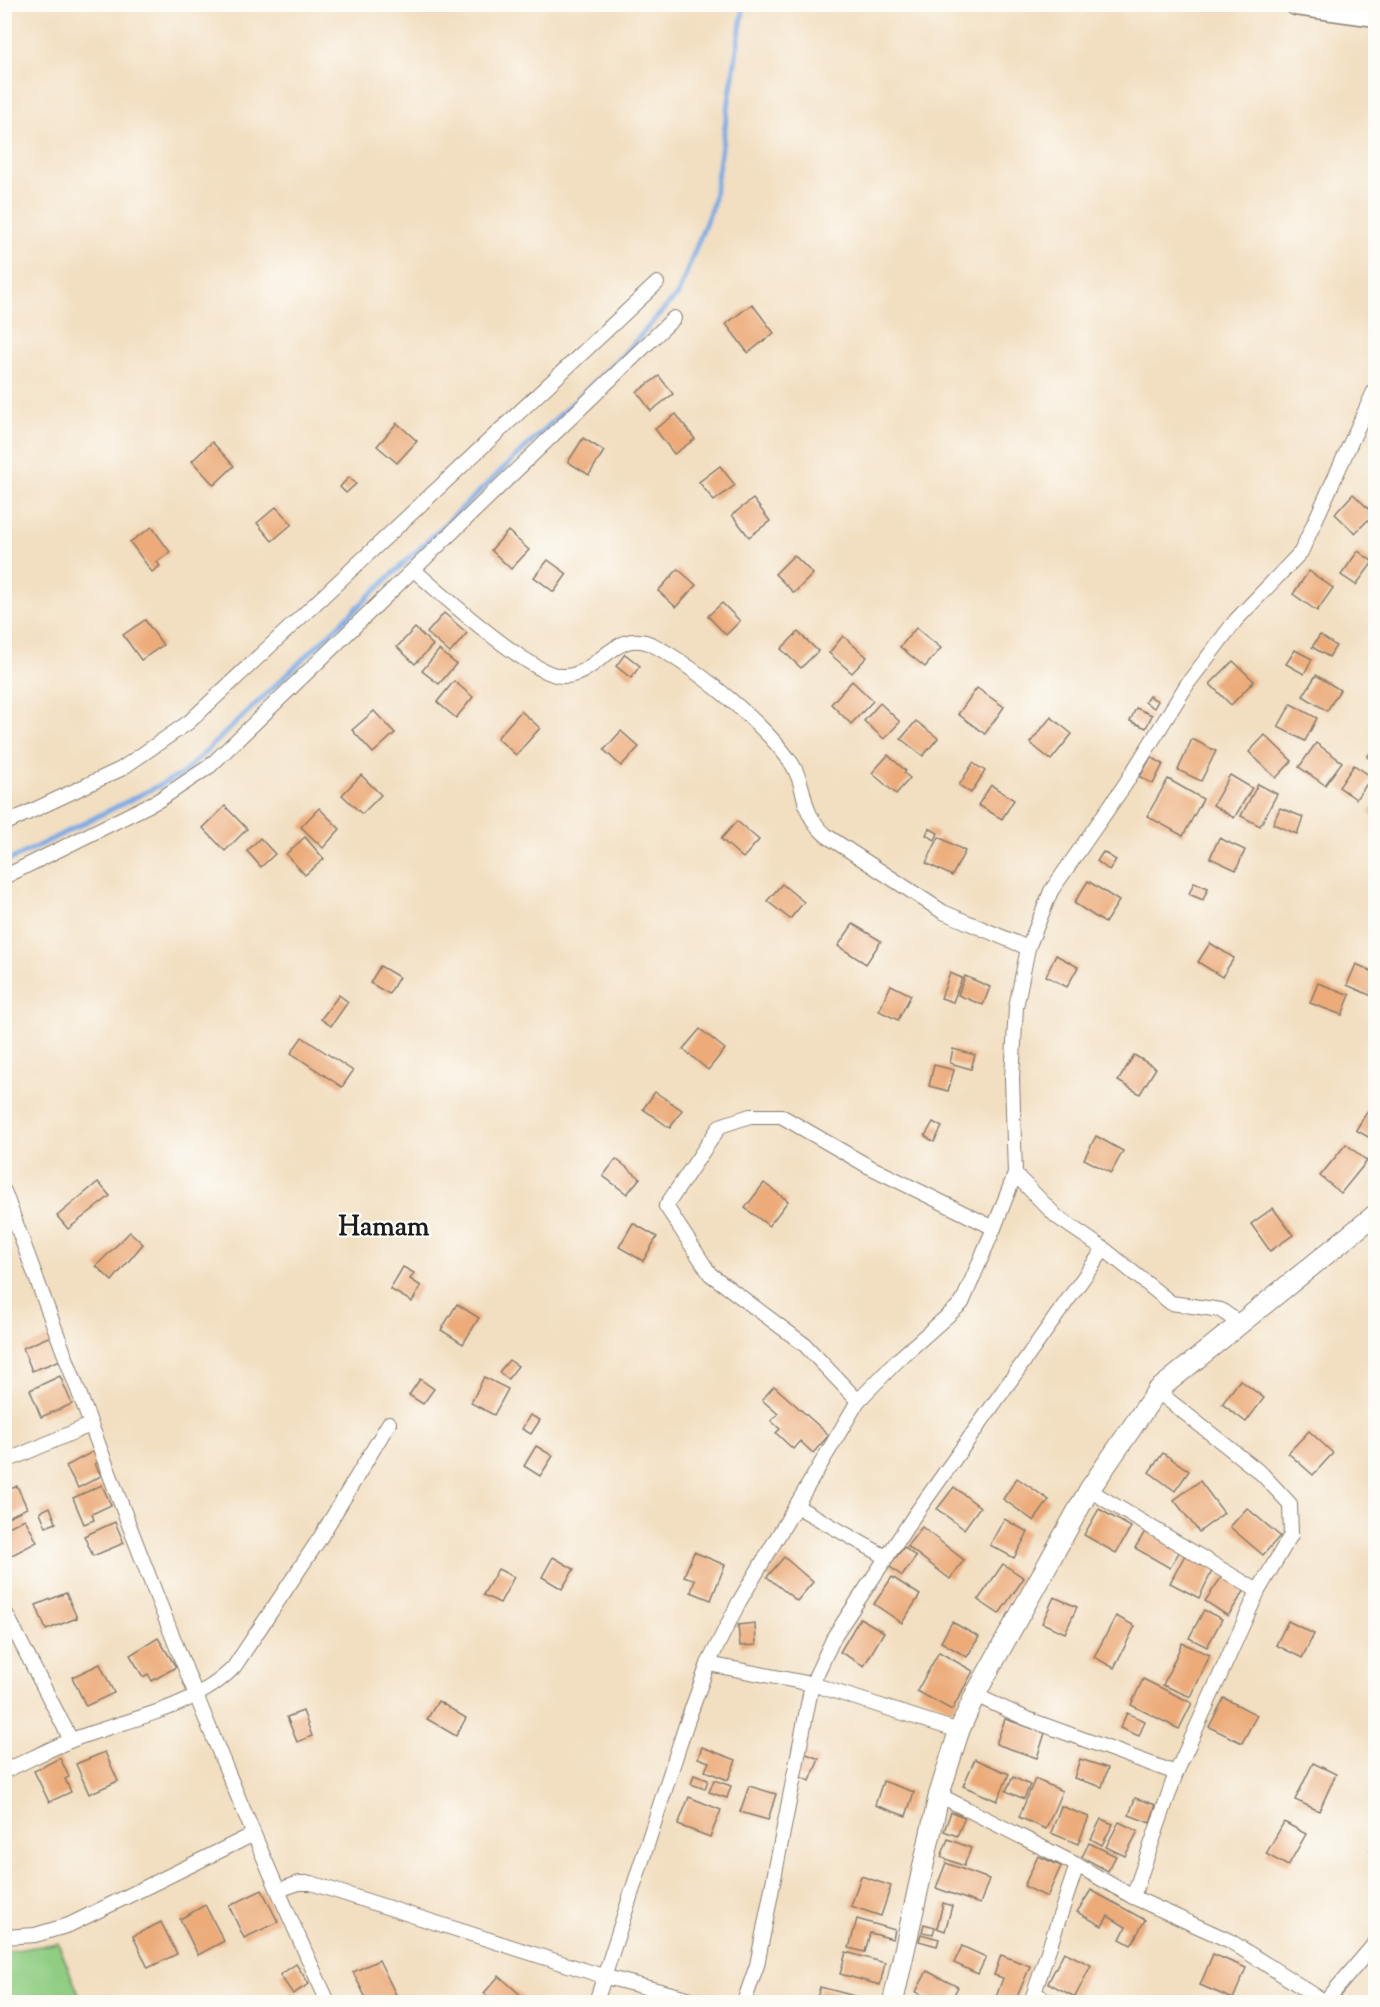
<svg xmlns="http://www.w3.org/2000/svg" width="1380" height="2007" viewBox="0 0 1380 2007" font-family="'Sorts Mill Goudy',serif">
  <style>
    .green { fill: #90cd83; stroke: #567450; stroke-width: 1.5 }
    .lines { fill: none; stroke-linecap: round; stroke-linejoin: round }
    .stream { stroke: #7aabe5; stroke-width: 5 }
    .building { fill: #ecab79 }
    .street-casing { stroke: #877d6e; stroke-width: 16 }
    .secondary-casing { stroke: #877d6e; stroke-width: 22 }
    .primary-casing { stroke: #877d6e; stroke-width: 25 }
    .street { stroke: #fff; stroke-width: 14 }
    .secondary { stroke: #fff; stroke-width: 20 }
    .primary { stroke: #fff; stroke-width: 22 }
    .labels { text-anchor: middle; stroke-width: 4.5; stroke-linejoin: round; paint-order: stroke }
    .district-label { font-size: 27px; font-weight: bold; fill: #1c1c1c; stroke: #fdfcf7 }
  </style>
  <rect width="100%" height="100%" fill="#fdfcf7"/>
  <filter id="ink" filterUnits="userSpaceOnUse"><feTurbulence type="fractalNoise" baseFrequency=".0167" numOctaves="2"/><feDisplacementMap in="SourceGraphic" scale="12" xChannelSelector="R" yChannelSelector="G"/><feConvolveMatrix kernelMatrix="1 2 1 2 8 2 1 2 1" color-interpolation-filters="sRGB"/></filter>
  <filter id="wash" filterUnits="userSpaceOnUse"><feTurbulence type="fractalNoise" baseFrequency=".008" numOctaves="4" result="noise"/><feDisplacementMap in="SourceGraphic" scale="24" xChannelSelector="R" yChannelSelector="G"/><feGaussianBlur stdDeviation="1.35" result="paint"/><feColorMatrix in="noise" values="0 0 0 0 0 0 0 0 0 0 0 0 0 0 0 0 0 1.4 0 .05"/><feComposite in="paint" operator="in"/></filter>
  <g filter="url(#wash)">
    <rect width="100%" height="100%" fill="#f2dec0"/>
    <path class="green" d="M58 1943 82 2002H5V1952Z"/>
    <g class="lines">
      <path class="stream" d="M4 863 182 774 623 355 678 294 713 204 744 4"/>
    </g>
    <g id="blocks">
      <g class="building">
        <path d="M752 304 774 333 748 353 726 324Z"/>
        <path d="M659 376 673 394 651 411 637 392Z"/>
        <path d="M676 414 695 439 674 454 655 429Z"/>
        <path d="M397 423 417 441 397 463 377 446Z"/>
        <path d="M583 438 604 451 589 475 568 462Z"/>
        <path d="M212 442 234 466 214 485 192 461Z"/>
        <path d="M720 466 735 485 714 501 699 482Z"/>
        <path d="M349 477 356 484 346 493 340 487Z"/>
        <path d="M1353 494 1374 514 1355 533 1335 514Z"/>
        <path d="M753 499 770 521 749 537 732 515Z"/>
        <path d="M276 507 292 524 272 541 257 523Z"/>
        <path d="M152 527 170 552 157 562 160 566 152 572 130 542Z"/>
        <path d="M508 531 529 550 511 569 491 550Z"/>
        <path d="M1358 551 1373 562 1356 585 1341 575Z"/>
        <path d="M794 555 813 574 794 593 775 574Z"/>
        <path d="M548 560 567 574 554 592 534 577Z"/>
        <path d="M678 569 696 585 676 607 658 591Z"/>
        <path d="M1309 571 1333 588 1317 611 1293 594Z"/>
        <path d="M722 603 740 621 726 635 708 616Z"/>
        <path d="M444 613 467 633 450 653 427 633Z"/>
        <path d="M145 620 163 645 141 660 123 635Z"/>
        <path d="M415 628 433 645 415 664 397 647Z"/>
        <path d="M916 628 941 648 925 667 900 647Z"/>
        <path d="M798 632 818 651 801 668 781 649Z"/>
        <path d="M1320 635 1336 646 1329 657 1312 647Z"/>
        <path d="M843 636 867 657 852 673 829 653Z"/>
        <path d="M439 650 456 664 439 684 422 671Z"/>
        <path d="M1295 650 1312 659 1304 674 1286 664Z"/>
        <path d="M625 654 640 666 631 678 616 666Z"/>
        <path d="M1233 661 1254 681 1231 705 1210 684Z"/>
        <path d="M1316 675 1340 690 1327 711 1303 696Z"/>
        <path d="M454 681 473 697 456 718 437 702Z"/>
        <path d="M852 681 873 701 851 724 831 704Z"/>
        <path d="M977 688 1004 707 985 734 958 714Z"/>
        <path d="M1149 696 1158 701 1154 708 1145 702Z"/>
        <path d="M880 703 900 722 884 739 864 721Z"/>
        <path d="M1291 704 1317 718 1305 741 1278 727Z"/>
        <path d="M1136 708 1152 715 1146 728 1130 721Z"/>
        <path d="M374 711 395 733 373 753 352 730Z"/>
        <path d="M521 711 540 728 516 755 497 738Z"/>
        <path d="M1051 717 1072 734 1051 760 1030 743Z"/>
        <path d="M916 721 938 738 923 756 901 739Z"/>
        <path d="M621 731 639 747 621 766 604 750Z"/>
        <path d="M1265 735 1292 761 1276 778 1249 752Z"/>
        <path d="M1192 739 1216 751 1201 781 1178 770Z"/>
        <path d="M1316 743 1342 762 1325 785 1299 767Z"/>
        <path d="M1376 746V763L1367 757Z"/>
        <path d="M888 755 906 771 904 773 910 778 896 794 872 773Z"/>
        <path d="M1151 757 1163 764 1153 784 1140 777Z"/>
        <path d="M973 763 985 771 971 793 959 785Z"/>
        <path d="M1354 765 1372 777 1356 799 1339 787Z"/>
        <path d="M361 775 381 795 362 814 342 795Z"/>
        <path d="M1230 775 1252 788 1234 818 1213 805Z"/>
        <path d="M1168 779 1203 799 1183 836 1147 816Z"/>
        <path d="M1258 784 1277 794 1260 826 1241 816Z"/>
        <path d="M991 785 1014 800 1002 819 978 805Z"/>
        <path d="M1376 802V818L1368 813Z"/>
        <path d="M225 806 247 829 225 851 203 828Z"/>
        <path d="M319 808 340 829 323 848 301 827Z"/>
        <path d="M1280 808 1303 817 1297 834 1273 824Z"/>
        <path d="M737 821 759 840 743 858 721 839Z"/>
        <path d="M929 828 938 833 935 840 926 835Z"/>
        <path d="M305 837 324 859 305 875 286 854Z"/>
        <path d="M939 837 965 851 952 876 926 863Z"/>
        <path d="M260 838 275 854 261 867 247 851Z"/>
        <path d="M1219 838 1245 850 1236 870 1210 858Z"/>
        <path d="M1103 852 1116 860 1109 870 1097 861Z"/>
        <path d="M1088 881 1119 901 1105 923 1074 903Z"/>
        <path d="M1194 882 1208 888 1203 900 1189 894Z"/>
        <path d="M782 884 804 902 790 919 767 901Z"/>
        <path d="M853 924 881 941 866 964 838 946Z"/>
        <path d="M1210 943 1234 958 1222 977 1198 962Z"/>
        <path d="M1056 955 1078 967 1067 987 1046 976Z"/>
        <path d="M1356 964 1376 973 1374 997 1347 985Z"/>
        <path d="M380 966 399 977 389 994 370 983Z"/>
        <path d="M950 973 962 978 953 1002 941 998Z"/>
        <path d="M965 976 990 987 983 1005 958 995Z"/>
        <path d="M1318 983 1350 995 1342 1015 1310 1003Z"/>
        <path d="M891 985 911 995 898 1020 879 1011Z"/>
        <path d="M339 995 348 1002 331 1026 321 1019Z"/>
        <path d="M700 1029 725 1049 708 1070 683 1049Z"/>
        <path d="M302 1037 353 1071 342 1087 291 1053Z"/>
        <path d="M953 1049 975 1055 971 1069 950 1063Z"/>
        <path d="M1134 1055 1156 1068 1140 1094 1118 1081Z"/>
        <path d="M934 1065 954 1070 948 1091 929 1086Z"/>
        <path d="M655 1092 682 1110 670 1128 643 1109Z"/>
        <path d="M1376 1097V1130L1370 1138 1356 1130Z"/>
        <path d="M933 1122 942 1127 934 1142 925 1136Z"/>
        <path d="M1096 1136 1123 1151 1111 1173 1084 1159Z"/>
        <path d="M1346 1144 1367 1161 1341 1193 1320 1176Z"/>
        <path d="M616 1159 640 1178 627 1194 603 1176Z"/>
        <path d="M98 1182 110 1196 68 1229 57 1216Z"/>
        <path d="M764 1183 788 1201 769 1226 745 1208Z"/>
        <path d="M1273 1208 1293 1235 1270 1251 1251 1224Z"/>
        <path d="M633 1223 657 1237 643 1261 619 1247Z"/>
        <path d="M130 1232 143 1244 112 1281 96 1266Z"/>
        <path d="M403 1267 414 1273 410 1279 421 1286 412 1302 390 1289Z"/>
        <path d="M457 1304 479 1318 463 1344 441 1330Z"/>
        <path d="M53 1335 63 1359 32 1371 23 1348Z"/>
        <path d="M509 1360 518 1366 508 1379 499 1372Z"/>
        <path d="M60 1376 72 1404 41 1417 30 1390Z"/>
        <path d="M484 1377 508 1389 494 1415 471 1403Z"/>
        <path d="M420 1379 434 1389 423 1404 409 1395Z"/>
        <path d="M1240 1380 1264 1398 1246 1422 1222 1404Z"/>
        <path d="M774 1386 829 1435 813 1453 800 1441 793 1449 776 1433 780 1429 771 1421 778 1414 762 1400Z"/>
        <path d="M530 1415 540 1420 531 1434 522 1429Z"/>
        <path d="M1309 1431 1333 1453 1313 1475 1288 1453Z"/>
        <path d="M536 1446 553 1456 540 1476 524 1466Z"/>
        <path d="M96 1450 102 1461 95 1464 101 1476 78 1488 66 1466Z"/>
        <path d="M1163 1453 1189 1471 1175 1491 1149 1472Z"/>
        <path d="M1017 1478 1049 1500 1034 1521 1003 1499Z"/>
        <path d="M1200 1481 1224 1513 1199 1532 1174 1500Z"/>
        <path d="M102 1485 111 1505 92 1514 94 1520 84 1524 73 1498Z"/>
        <path d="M17 1486 27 1508 4 1519V1492Z"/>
        <path d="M954 1487 980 1507 964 1529 937 1509Z"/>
        <path d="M50 1507 56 1523 46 1527 40 1512Z"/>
        <path d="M1247 1508 1280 1536 1263 1555 1230 1527Z"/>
        <path d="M1099 1509 1131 1527 1116 1553 1084 1535Z"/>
        <path d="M25 1519 37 1542 12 1555 4 1540V1529Z"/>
        <path d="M1004 1519 1028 1532 1014 1558 990 1545Z"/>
        <path d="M115 1522 124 1543 93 1556 84 1536Z"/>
        <path d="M922 1527 964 1560 950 1579 907 1546Z"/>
        <path d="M1147 1528 1182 1547 1170 1568 1135 1548Z"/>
        <path d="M904 1547 916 1557 902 1576 889 1566Z"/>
        <path d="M694 1552 725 1565 711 1600 691 1592 695 1580 684 1576Z"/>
        <path d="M1185 1555 1213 1569 1199 1598 1170 1583Z"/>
        <path d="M553 1557 574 1569 562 1589 542 1577Z"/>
        <path d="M784 1557 813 1582 797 1601 767 1577Z"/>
        <path d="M1003 1564 1024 1578 999 1614 978 1600Z"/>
        <path d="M498 1569 514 1577 500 1603 483 1595Z"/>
        <path d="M1223 1575 1245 1590 1228 1616 1205 1601Z"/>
        <path d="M892 1577 920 1595 902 1623 874 1604Z"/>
        <path d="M66 1593 77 1618 46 1630 36 1605Z"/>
        <path d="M1054 1597 1077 1607 1065 1633 1042 1623Z"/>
        <path d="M1204 1610 1222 1619 1207 1647 1189 1638Z"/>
        <path d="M1116 1616 1135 1626 1114 1668 1094 1657Z"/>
        <path d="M860 1618 884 1632 864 1666 840 1652Z"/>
        <path d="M1288 1621 1314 1634 1302 1658 1276 1645Z"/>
        <path d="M952 1622 979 1637 967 1657 941 1642Z"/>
        <path d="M755 1623 756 1645 740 1646 738 1625Z"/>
        <path d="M158 1638 176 1667 152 1681 148 1674 143 1677 130 1655Z"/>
        <path d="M1182 1643 1210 1655 1191 1697 1163 1685Z"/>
        <path d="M939 1652 973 1671 952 1710 917 1691Z"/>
        <path d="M100 1664 114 1693 86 1706 72 1677Z"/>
        <path d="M1143 1679 1192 1703 1179 1729 1131 1705Z"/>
        <path d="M1224 1698 1257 1715 1242 1743 1209 1727Z"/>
        <path d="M438 1701 466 1718 456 1736 427 1719Z"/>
        <path d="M303 1711 312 1736 297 1742 287 1717Z"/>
        <path d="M1127 1713 1145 1721 1139 1736 1120 1728Z"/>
        <path d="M1005 1719 1045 1733 1037 1758 996 1744Z"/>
        <path d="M702 1747 736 1760 728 1780 705 1771 709 1762 698 1758Z"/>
        <path d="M105 1752 118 1781 89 1794 76 1764Z"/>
        <path d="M804 1753 819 1759 810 1781 795 1775Z"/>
        <path d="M60 1758 69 1777 65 1779 71 1792 49 1802 34 1771Z"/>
        <path d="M975 1759 1009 1774 997 1801 963 1786Z"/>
        <path d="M1080 1759 1108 1768 1102 1787 1074 1778Z"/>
        <path d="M1313 1763 1336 1774 1319 1811 1295 1800Z"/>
        <path d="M694 1775 708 1780 705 1789 691 1784Z"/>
        <path d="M1013 1777 1030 1785 1024 1799 1006 1791Z"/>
        <path d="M1035 1779 1062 1791 1046 1829 1019 1817Z"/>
        <path d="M714 1780 731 1786 727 1798 709 1792Z"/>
        <path d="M883 1781 914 1792 906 1816 875 1805Z"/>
        <path d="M749 1786 776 1794 768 1820 740 1812Z"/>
        <path d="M689 1797 721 1810 710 1837 678 1825Z"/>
        <path d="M1135 1798 1156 1805 1150 1823 1129 1815Z"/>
        <path d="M1061 1806 1089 1817 1078 1844 1051 1833Z"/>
        <path d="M951 1812 965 1817 957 1836 944 1831Z"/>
        <path d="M1101 1819 1113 1824 1102 1845 1091 1839Z"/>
        <path d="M1119 1822 1138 1831 1125 1856 1106 1847Z"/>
        <path d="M1284 1822 1306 1834 1288 1866 1266 1854Z"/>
        <path d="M948 1839 971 1848 964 1866 941 1857Z"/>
        <path d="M1376 1839V1853L1370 1850Z"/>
        <path d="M1089 1843 1116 1856 1108 1871 1082 1857Z"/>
        <path d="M1038 1856 1061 1866 1047 1897 1024 1886Z"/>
        <path d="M946 1863 989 1879 980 1904 936 1888Z"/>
        <path d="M861 1876 891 1886 881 1916 851 1906Z"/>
        <path d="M262 1890 278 1922 244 1938 229 1906Z"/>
        <path d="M1091 1890 1145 1920 1131 1945 1120 1939 1126 1927 1108 1916 1102 1926 1077 1912Z"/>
        <path d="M943 1903 952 1906 945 1931 937 1928Z"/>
        <path d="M205 1905 224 1941 198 1955 180 1919Z"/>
        <path d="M857 1919 895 1930 893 1939 870 1933 865 1952 849 1948Z"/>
        <path d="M161 1922 177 1954 148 1968 133 1936Z"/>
        <path d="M924 1924 935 1927 933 1934 922 1932Z"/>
        <path d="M921 1934 939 1939 937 1946 919 1941Z"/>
        <path d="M962 1946 986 1957 978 1974 954 1963Z"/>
        <path d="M846 1952 885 1963 880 1985 840 1974Z"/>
        <path d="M1064 1952 1091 1965 1075 1997 1048 1983Z"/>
        <path d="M1213 1954 1246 1968 1233 1999 1200 1985Z"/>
        <path d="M1001 1955 1030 1966 1015 2002 996 1997 1003 1978 994 1975Z"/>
        <path d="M379 1960 397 1997 387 2002H368L353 1972Z"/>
        <path d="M296 1964 309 1984 293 1994 280 1975Z"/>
        <path d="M927 1971 958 1987 950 2002H937L916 1992Z"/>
        <path d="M499 1976 524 1998 520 2002H495L484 1993Z"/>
        <path d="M820 1987 859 1997 858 2002H816Z"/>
      </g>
    </g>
  </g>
  <g filter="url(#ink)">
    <use href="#blocks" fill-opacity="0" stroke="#877d6e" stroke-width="1.5"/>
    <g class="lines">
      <defs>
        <g id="street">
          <path d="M415 571C441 594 531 675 562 676 598 678 615 624 655 646 696 668 766 725 792 764 809 791 798 811 827 836L943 912 1028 948"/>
          <path d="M4 824 121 769 189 722 657 283"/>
          <path d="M4 877 159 800 210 766 674 318"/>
          <path d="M1015 1174 1057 1217 1104 1249 1171 1303 1221 1310 1240 1324"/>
          <path d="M4 1191C105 1465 206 1737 328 2002"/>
          <path d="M858 1401 805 1345 710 1274 666 1206 720 1126 750 1116H781L868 1166 994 1228"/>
          <path d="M4 1462 90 1425"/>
          <path d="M1089 1490 1258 1591"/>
          <path d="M796 1506 886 1557"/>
          <path d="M4 1610 71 1740"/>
          <path d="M708 1664 812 1684 959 1731"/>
          <path d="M975 1695 1025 1718 1176 1773"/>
          <path d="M4 1771C27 1761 49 1749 72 1740 125 1719 193 1710 234 1667L320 1538 389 1423"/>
          <path d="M939 1795 1077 1865 1133 1897 1230 1941 1325 2002"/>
          <path d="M279 1890 299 1883H311L606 1977 703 2002"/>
          <path d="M1133 1897 1176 1773 1258 1591 1291 1535 1290 1504 1262 1474 1157 1391"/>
          <path d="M4 1937 35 1935 69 1925 252 1835"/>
          <path d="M1034 1994 1052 2002"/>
          <path d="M596 2002 686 1725 708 1664 739 1602 858 1401 899 1359 962 1303 994 1228 1015 1174 1012 1078 1016 1007 1028 948 1051 891 1124 786 1188 683 1236 620 1301 552 1376 387"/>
          <path d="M744 2002 757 1965 812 1684 835 1635 914 1516 1104 1249"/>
          <path d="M1031 2002 1077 1865"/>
          <path d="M1325 2002 1376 1942"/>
        </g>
        <path id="secondary" d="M893 2002 939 1795 959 1731 975 1695 1089 1490 1157 1391 1376 1214"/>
        <path id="primary" d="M1296 4 1376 15"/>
      </defs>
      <use href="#street" class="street-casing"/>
      <use href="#secondary" class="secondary-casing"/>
      <use href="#primary" class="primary-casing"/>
      <use href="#street" class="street"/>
      <use href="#secondary" class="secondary"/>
      <use href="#primary" class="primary"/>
    </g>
  </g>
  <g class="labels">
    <g class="district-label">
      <text x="384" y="1235">Hamam</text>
    </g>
  </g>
  <rect width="1380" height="2007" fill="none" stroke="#fdfcf7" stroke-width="24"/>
</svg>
